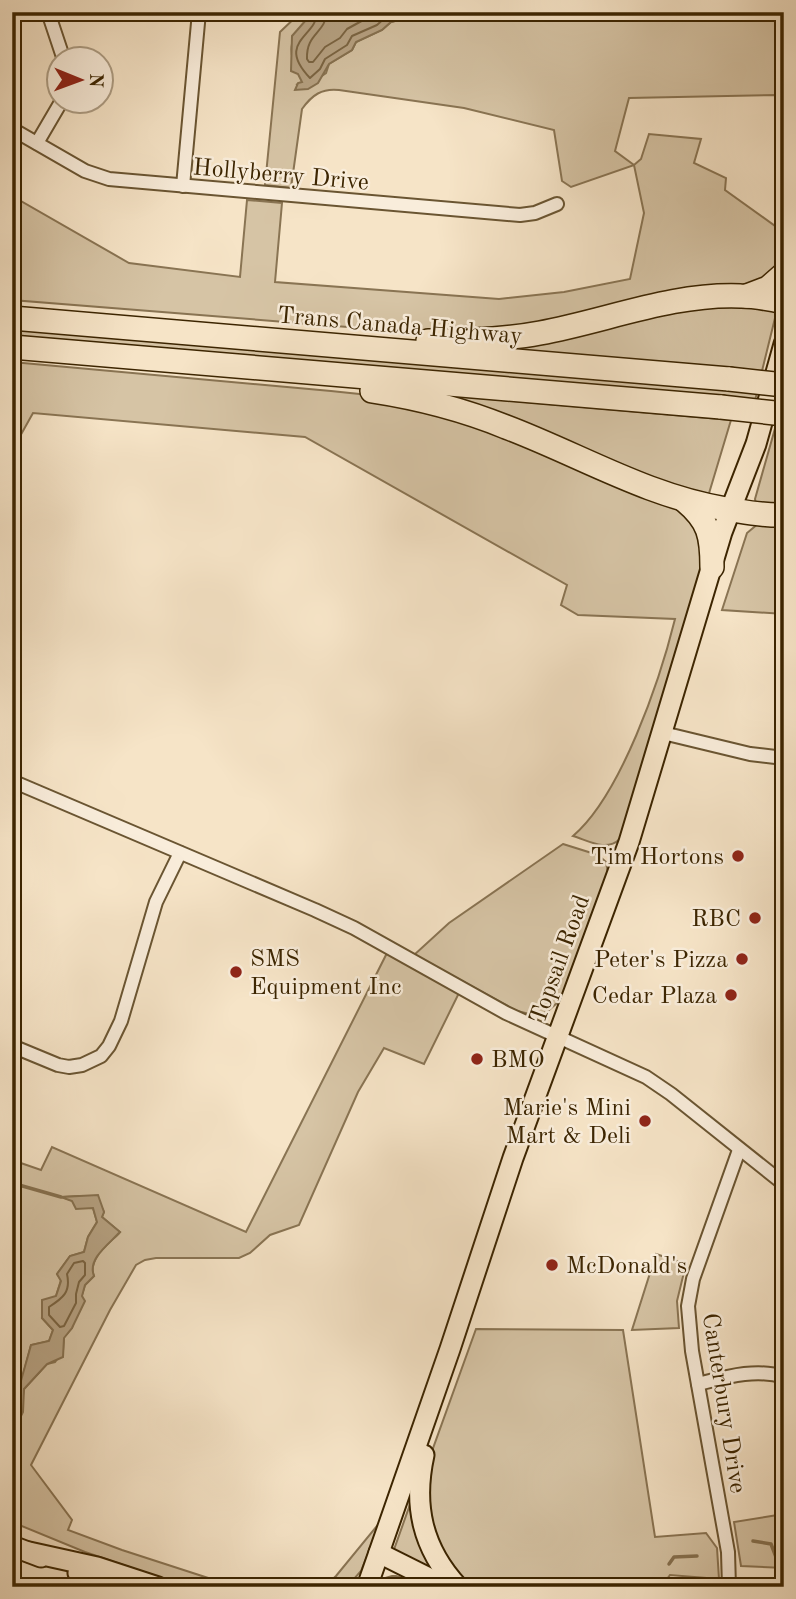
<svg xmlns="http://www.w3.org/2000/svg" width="796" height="1599" viewBox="0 0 796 1599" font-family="'Old Standard TT',serif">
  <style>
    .green { fill: #d6c4a5; stroke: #897453; stroke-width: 2; fill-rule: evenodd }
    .water { fill: #b7a384; stroke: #867150; stroke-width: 2 }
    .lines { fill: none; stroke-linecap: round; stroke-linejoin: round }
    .shore { stroke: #7a6442; stroke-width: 2 }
    .stream { stroke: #867150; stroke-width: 3.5 }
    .minor-casing { stroke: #6a5532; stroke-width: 16 }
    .primary-casing { stroke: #3c2501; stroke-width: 23 }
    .motorway-casing { stroke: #3c2501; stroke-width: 26 }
    .minor { stroke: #f9eddb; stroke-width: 12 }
    .primary { stroke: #f6e4c7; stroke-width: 19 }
    .motorway { stroke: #f6e4c7; stroke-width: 23 }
    .motorway-bridge-casing { stroke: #3c2501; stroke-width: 26; stroke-linecap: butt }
    .motorway-bridge { stroke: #f6e4c7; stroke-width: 23 }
    .poi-dot { fill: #8f2418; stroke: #f9eddb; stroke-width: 2.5 }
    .labels { text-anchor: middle; stroke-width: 5; stroke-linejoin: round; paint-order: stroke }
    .street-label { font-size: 24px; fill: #3c2501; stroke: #f9eddb }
    .poi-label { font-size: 24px; fill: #3c2501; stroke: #f9eddb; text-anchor: end }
  </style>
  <rect width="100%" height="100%" fill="#f6e4c7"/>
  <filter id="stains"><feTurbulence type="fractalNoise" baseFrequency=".00286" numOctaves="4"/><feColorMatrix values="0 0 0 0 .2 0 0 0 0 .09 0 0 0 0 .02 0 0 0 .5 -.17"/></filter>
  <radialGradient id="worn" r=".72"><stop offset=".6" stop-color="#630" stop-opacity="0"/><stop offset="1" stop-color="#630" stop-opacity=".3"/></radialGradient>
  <g class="green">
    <path d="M301 12H313C289 41 284 47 303 82L296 85 320 77 326 73 329 64 352 50 356 42 382 30 391 22 430 12H784V266L761 285 542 327 435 334 12 300V196L129 263 240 277 247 200 282 203 275 282 499 299 564 292 630 279 644 213 634 165 571 187 562 181 554 130 464 108 339 90C322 88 312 95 302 109L291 188 265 185 280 32ZM776 95 780 189 778 228 725 190 726 178 694 163 701 139 649 134 641 159 634 165 615 151 629 98Z"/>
    <path d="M717 301 772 309 776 314 762 371 543 358 462 346Z"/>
    <path d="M12 327 757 392 755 401 12 338Z"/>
    <path d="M12 362 331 391 369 395 428 407 693 515 708 550 620 839C606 852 589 841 573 836 621 795 660 680 675 619L578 615 561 605 567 585 305 437 33 413 14 447Z"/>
    <path d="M388 390 731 420 707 500Z"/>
    <path d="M776 425H784V511L756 504 755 499Z"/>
    <path d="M784 519V614L722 610 747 533 759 523Z"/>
    <path d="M563 844 598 855 606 862 608 873 564 997 548 1011 542 1014 534 1015 517 1011 414 955 449 923Z"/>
    <path d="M387 953 459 993 424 1064 384 1048 358 1092 299 1225 270 1235 250 1253 239 1258H156L145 1260 136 1265 110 1310 31 1465 72 1520 68 1530 122 1550 236 1587H188L85 1552 12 1522V1426L19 1420 24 1389 47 1364 55 1362 63 1351 64 1337 72 1328 85 1285 94 1276C87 1259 109 1244 120 1232L102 1217 104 1212 101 1206 79 1196 62 1197 93 1208 97 1222 88 1237 84 1252 70 1256 57 1274 61 1280 56 1296 42 1318 53 1330 49 1341 31 1345 12 1416V1160L41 1170 52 1147 246 1232Z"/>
    <path d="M656 1254 686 1264 677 1301 679 1328 632 1330Z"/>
    <path d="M476 1329 623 1330 655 1537 706 1533 717 1548 719 1579 670 1575 661 1587H466L431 1536 427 1465Z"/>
    <path d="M413 1496 442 1575 391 1558Z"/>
    <path d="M784 1514V1568L741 1566 734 1522Z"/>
    <path d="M381 1521 361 1571 347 1587H324L336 1576Z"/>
    <path d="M392 1576H396L435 1587H381L385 1578Z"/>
  </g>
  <g class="water">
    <path d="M313 12H430L391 22 382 30 356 42 352 50 329 64 318 83 308 89 295 90 298 83 302 82 298 74 291 71 292 36Z"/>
    <path d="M98 1195 104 1212 102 1217 120 1232C109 1244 87 1259 94 1276L85 1285 82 1296 85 1301 72 1328 64 1338 63 1357 47 1364 24 1389 23 1412 19 1420 12 1426 15 1402 31 1345 49 1341 53 1330 42 1318V1300L56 1296 61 1281 57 1274 70 1256 84 1252 88 1237 97 1222 93 1208 76 1209 72 1201 61 1197Z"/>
  </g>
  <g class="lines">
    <g class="shore">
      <path d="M318 12C315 38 276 42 310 78L320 69 325 59 347 45 352 36 377 25 387 16 398 12"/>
      <path d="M327 12C325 34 306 33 307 59L309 62H313L325 47 340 38 347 29 378 12"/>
      <path d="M83 1261 85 1263V1275L79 1282 76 1294V1303L64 1326 60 1327 49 1315V1307C63 1298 71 1292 67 1274L74 1263Z"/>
    </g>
    <g class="stream">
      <path d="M12 1183 61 1197"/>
      <path d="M753 1541 771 1544 776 1557 784 1561"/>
      <path d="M669 1564 674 1557 697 1556"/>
    </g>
    <defs>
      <g id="minor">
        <path d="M48 12 64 60"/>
        <path d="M12 129 85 171 109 179 520 215 535 213 557 204"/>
        <path d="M37 143 61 102"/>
        <path d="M183 186 199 12"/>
        <path d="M663 733 750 754 784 758"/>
        <path d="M12 781 315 910 354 928 506 1013 646 1077 671 1094 784 1184"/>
        <path d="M12 1046 58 1065 69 1067 82 1065 101 1056 109 1046 121 1021 156 902 180 853"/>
        <path d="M698 1384C726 1377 756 1368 784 1377"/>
        <path d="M729 1587 728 1552 692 1351 688 1306 693 1279 739 1150"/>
      </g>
      <g id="primary">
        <path d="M424 1455C413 1505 422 1548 458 1587"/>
        <path d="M12 1546 41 1557"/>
        <path d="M29 1552 97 1567 158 1587"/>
        <path d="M379 1553 447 1587"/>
        <path d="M78 1573 109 1587"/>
        <path d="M367 1587 450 1349 513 1158 629 842 722 532 756 444 784 344"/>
      </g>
      <g id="motorway">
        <path d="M747 296 768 288 784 274"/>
        <path d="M12 318 729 379"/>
        <path d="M428 341C465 341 503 340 540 333 606 321 673 293 741 296 756 296 770 299 784 302"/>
        <path d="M12 347 721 407"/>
        <path d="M372 391C418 398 464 410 506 427 580 455 647 496 726 509 746 512 763 516 784 515"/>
        <path d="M685 501C709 521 712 536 712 567"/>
      </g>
    </defs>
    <use href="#minor" class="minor-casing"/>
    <use href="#primary" class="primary-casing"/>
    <use href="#motorway" class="motorway-casing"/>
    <use href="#minor" class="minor"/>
    <use href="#primary" class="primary"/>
    <use href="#motorway" class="motorway"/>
    <defs>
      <g id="motorway-bridge">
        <path d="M729 379 784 385"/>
        <path d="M721 407 784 414"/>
      </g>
    </defs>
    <use href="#motorway-bridge" class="motorway-bridge-casing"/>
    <use href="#motorway-bridge" class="motorway-bridge"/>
  </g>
  <g class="poi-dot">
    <circle cx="738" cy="856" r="7"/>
    <circle cx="755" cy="918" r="7"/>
    <circle cx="742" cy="959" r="7"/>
    <circle cx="236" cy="972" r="7"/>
    <circle cx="731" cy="995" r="7"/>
    <circle cx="477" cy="1059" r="7"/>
    <circle cx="645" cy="1121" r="7"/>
    <circle cx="552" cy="1265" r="7"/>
  </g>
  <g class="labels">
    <g class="street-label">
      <text transform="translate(281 174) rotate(5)" y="8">Hollyberry Drive</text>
      <text transform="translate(400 325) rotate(5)" y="8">Trans Canada Highway</text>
      <text transform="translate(559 959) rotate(-70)" y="8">Topsail Road</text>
      <text transform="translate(725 1403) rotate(81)" y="8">Canterbury Drive</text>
    </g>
    <g class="poi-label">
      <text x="724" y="864">Tim Hortons</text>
      <text x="741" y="926">RBC</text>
      <text x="250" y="966" text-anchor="start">SMS<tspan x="250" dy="28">Equipment Inc</tspan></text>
      <text x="728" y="967">Peter's Pizza</text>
      <text x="717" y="1003">Cedar Plaza</text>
      <text x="491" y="1067" text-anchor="start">BMO</text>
      <text x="631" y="1115">Marie's Mini<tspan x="631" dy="28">Mart &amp; Deli</tspan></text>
      <text x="566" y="1273" text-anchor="start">McDonald's</text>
    </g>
  </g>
  <rect width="796" height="1599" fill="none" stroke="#f6e4c7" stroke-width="42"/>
  <rect x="14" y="14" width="768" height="1571" fill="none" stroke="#3c2501" stroke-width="3.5"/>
  <rect x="21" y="21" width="754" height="1557" fill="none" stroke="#3c2501" stroke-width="2"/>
  <g transform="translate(80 80) rotate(91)"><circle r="33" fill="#f9eddb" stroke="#ad9d84" stroke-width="2"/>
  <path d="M0-5L12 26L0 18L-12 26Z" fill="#8f2418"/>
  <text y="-10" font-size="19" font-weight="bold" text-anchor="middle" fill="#3c2501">N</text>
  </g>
  <rect width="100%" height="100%" filter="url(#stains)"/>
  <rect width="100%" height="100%" fill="url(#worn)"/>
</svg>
